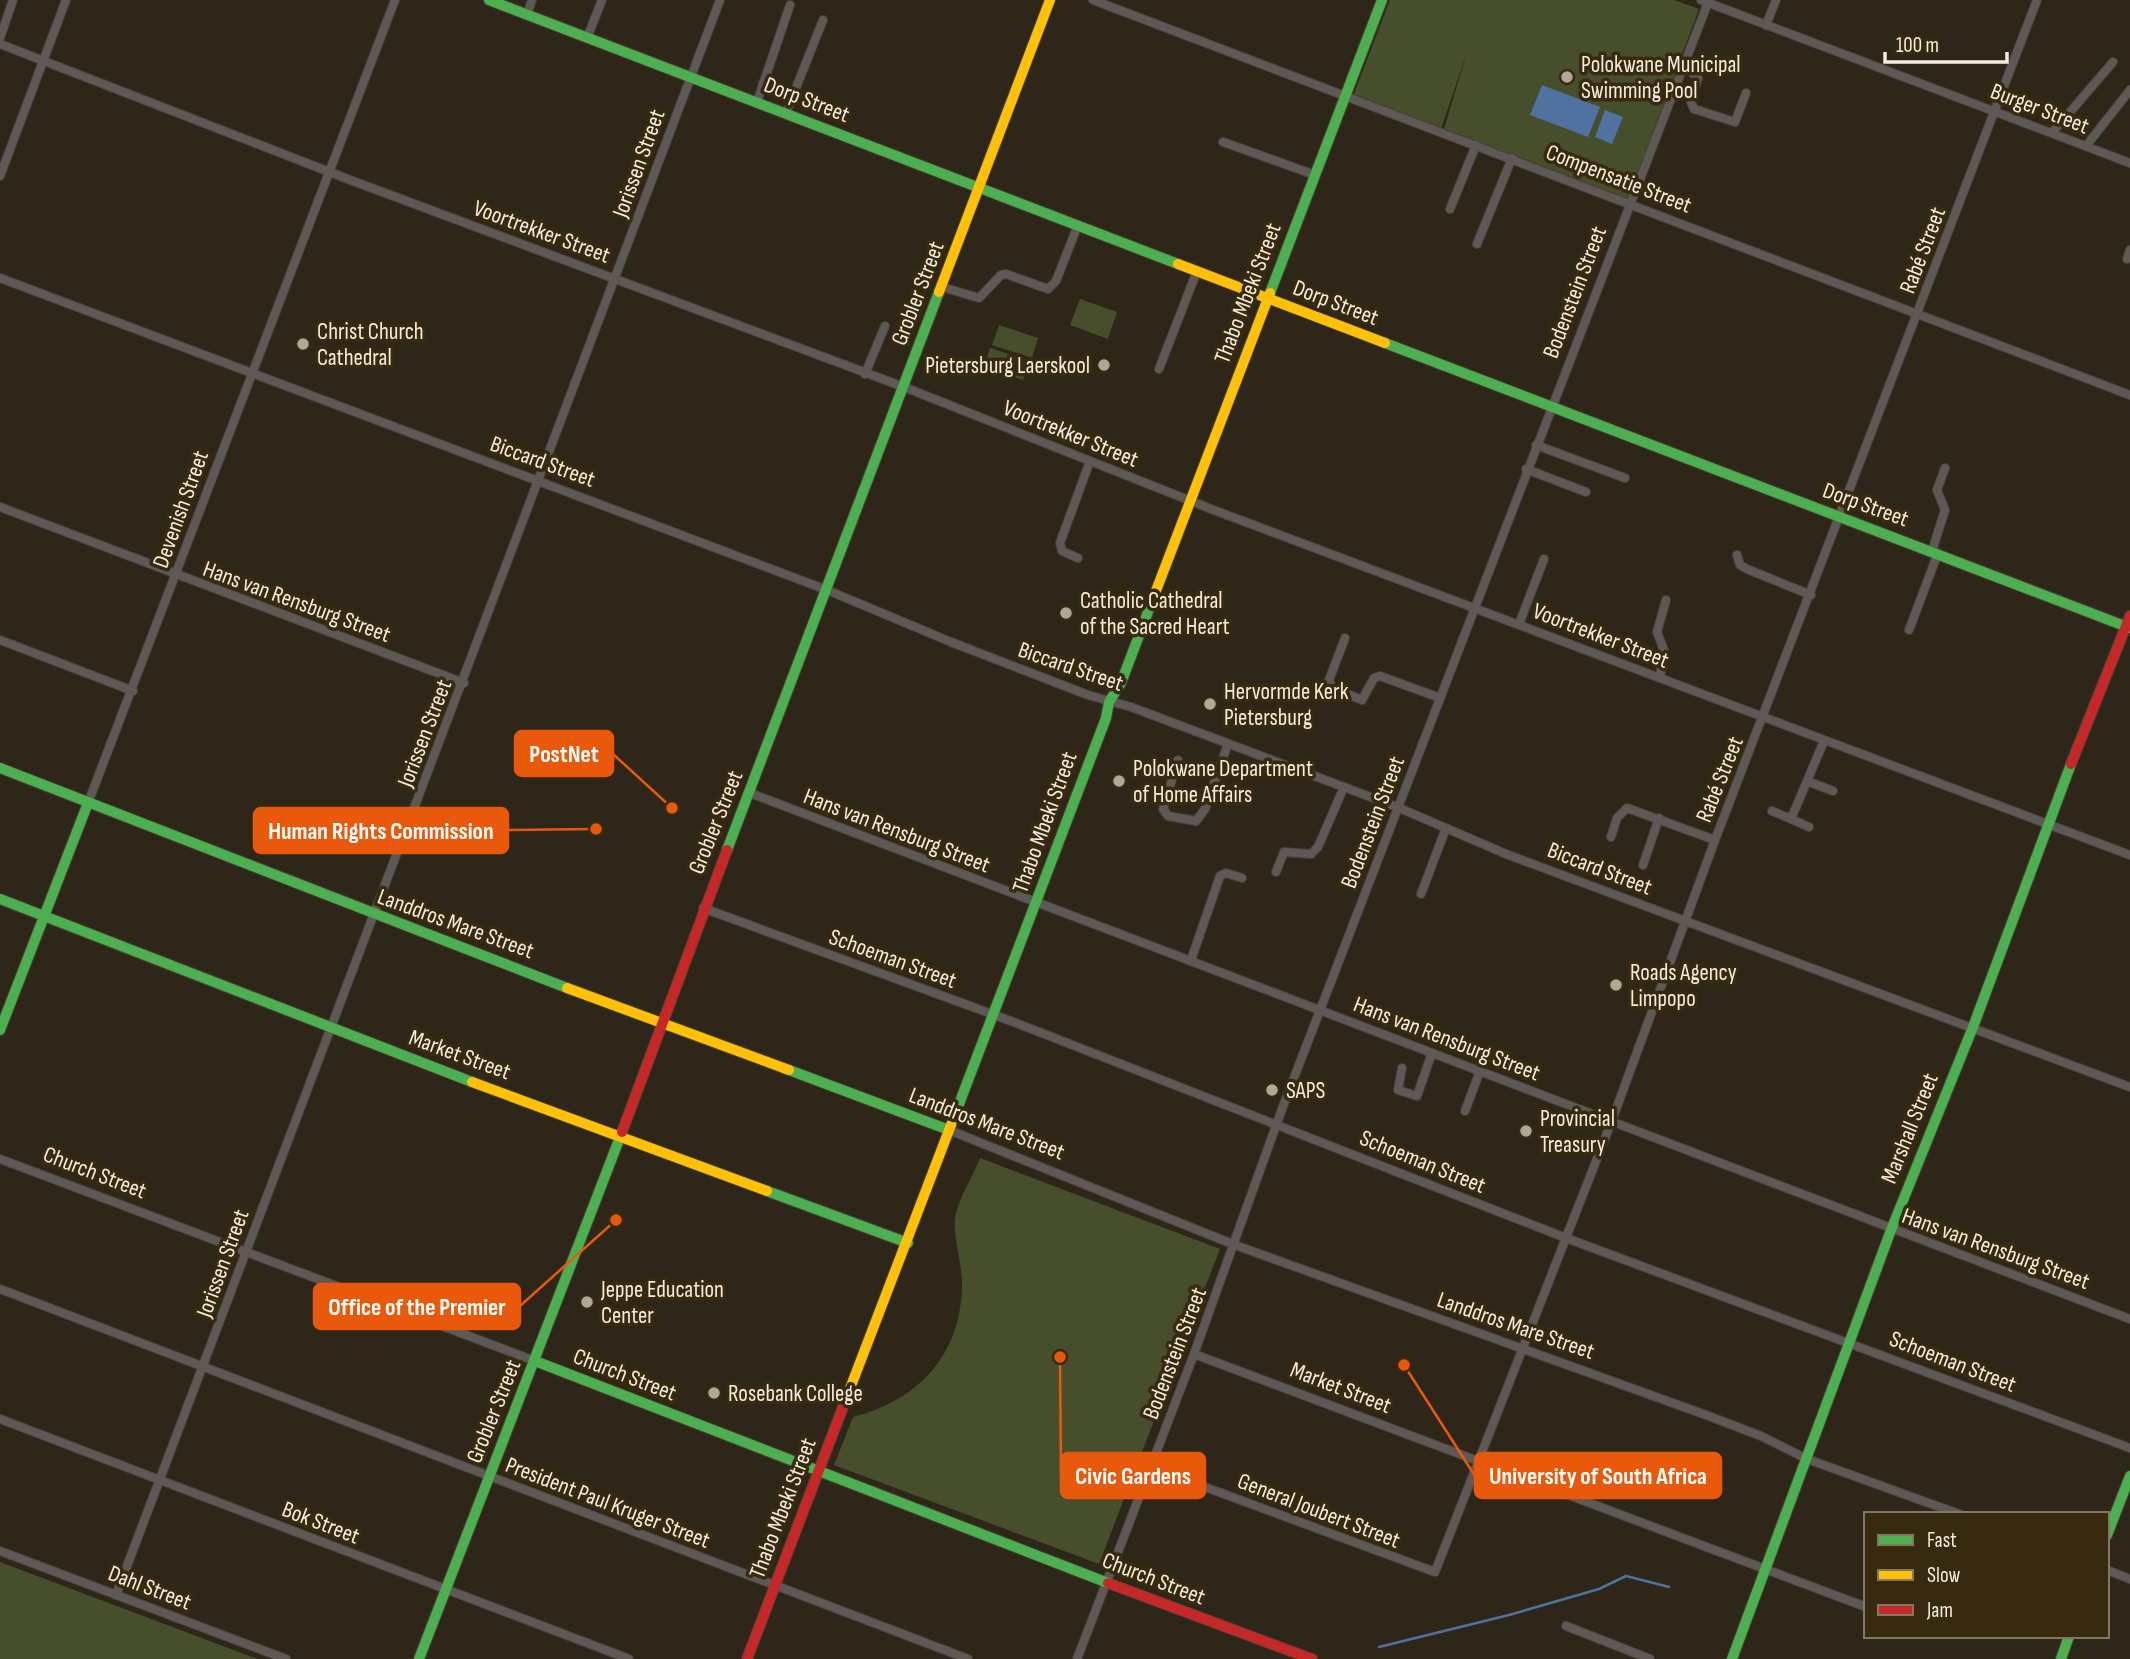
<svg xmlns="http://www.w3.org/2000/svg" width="2130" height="1659" viewBox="0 0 2130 1659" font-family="'Sofia Sans Condensed',sans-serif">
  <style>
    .green { fill: #464e2b }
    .water { fill: #5072a0 }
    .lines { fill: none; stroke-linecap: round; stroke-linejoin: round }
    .stream { stroke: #5072a0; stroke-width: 2.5 }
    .street-casing { stroke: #484135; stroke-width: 10 }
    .fast-casing { stroke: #484135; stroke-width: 12 }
    .slow-casing { stroke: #484135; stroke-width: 12 }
    .jam-casing { stroke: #484135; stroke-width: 12 }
    .street { stroke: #5e5956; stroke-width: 8 }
    .fast { stroke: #4caf50; stroke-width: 10 }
    .slow { stroke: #ffc107; stroke-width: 10 }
    .jam { stroke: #c62828; stroke-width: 10 }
    .poi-dot { fill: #b0a799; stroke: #372a0f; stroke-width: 2.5 }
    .labels { text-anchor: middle; stroke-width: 7; stroke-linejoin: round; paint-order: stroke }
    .poi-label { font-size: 23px; fill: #f6edde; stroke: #372a0f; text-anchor: start }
    .street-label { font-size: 23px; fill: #f6edde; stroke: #372a0f }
    .leader { fill: none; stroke: #e8590c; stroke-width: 2.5 }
    .callout-dot { fill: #e8590c; stroke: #372a0f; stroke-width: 2.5 }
    .callout { fill: #e8590c; stroke: #e8590c; stroke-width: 2.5 }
    .callout-label { font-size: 24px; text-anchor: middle; font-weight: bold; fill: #fff }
  </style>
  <rect width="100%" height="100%" fill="#2e2618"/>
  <g class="green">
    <path d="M1390 0H1674L1699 9 1628 199 1444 129 1467 52 1441 129 1353 96Z"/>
    <path d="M1080 299 1117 312 1108 339 1070 325Z"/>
    <path d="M999 325 1038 338 1032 358 992 345Z"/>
    <path d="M990 348 1030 361 1023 380 984 367Z"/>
    <path d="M980 1158 1220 1249 1099 1564 834 1465 853 1417C920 1400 962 1353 962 1283 962 1261 951 1233 956 1213 961 1194 973 1176 980 1158Z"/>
    <path d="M0 1562 257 1659H0Z"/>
  </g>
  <g class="water">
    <path d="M1542 85 1600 107 1588 137 1530 115Z"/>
    <path d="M1605 110 1623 117 1612 144 1595 137Z"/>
  </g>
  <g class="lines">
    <path class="stream" d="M1379 1647 1509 1615 1599 1589 1626 1576 1669 1587"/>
    <defs>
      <g id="street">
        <path d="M1093 0 2130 395"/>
        <path d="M1701 0 2130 163"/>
        <path d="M527 15 532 0"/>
        <path d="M1766 25 1776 0"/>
        <path d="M0 38 13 0"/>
        <path d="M587 38 602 0"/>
        <path d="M0 44 345 178 904 387 1211 509 2130 855"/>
        <path d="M1683 65 1698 78 1691 102 1694 109 1735 122 1746 93"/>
        <path d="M763 83 794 95"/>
        <path d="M757 102 790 5"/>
        <path d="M786 113 823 20"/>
        <path d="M2052 133 2113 62"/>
        <path d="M1223 142 1315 175"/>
        <path d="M2086 146 2130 90"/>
        <path d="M0 176 66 0"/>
        <path d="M1450 209 1476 145"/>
        <path d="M1477 244 1512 158"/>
        <path d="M2127 259 2130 250"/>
        <path d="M0 278 827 590 951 642 1088 695 1131 707 1397 807 1506 854 2130 1087"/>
        <path d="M942 287 979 298 1001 275 1006 274 1048 289 1056 281 1078 225"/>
        <path d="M1159 369 1197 271"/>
        <path d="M865 374 885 326"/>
        <path d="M1536 445 1625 478"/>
        <path d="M1526 469 1586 492"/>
        <path d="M0 507 464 683"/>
        <path d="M1932 551 1945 510 1937 490 1945 468"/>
        <path d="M1737 555 1740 565 1747 569 1811 595"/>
        <path d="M1078 558 1062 551 1060 543 1090 461"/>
        <path d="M1519 624 1544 559"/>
        <path d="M1909 630 1938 553"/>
        <path d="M1345 638 1329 680 1332 688 1362 700 1374 678 1380 676 1440 698"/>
        <path d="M0 640 133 691"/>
        <path d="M1660 678 1664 650 1657 632 1666 600"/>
        <path d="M1178 760 1163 809 1168 816 1196 821 1205 809 1228 744"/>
        <path d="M1807 781 1833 791"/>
        <path d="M750 793 2130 1319"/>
        <path d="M88 803 395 0"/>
        <path d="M1772 811 1791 819"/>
        <path d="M1809 827 1791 819 1824 741"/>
        <path d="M1611 837 1617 818 1627 808 1715 840"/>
        <path d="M1643 865 1659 818"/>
        <path d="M1276 872 1284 852 1311 854 1318 847 1344 787"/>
        <path d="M1421 894 1446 828"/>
        <path d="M703 908 1011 1021 1566 1238 2130 1448"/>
        <path d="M1191 960 1220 876 1226 873 1242 878"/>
        <path d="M1402 1068 1398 1090 1417 1096 1432 1053"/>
        <path d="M1465 1111 1480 1071"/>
        <path d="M949 1130 1235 1245 1706 1415 1761 1436 1807 1459 1959 1514"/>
        <path d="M0 1159 535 1361"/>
        <path d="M0 1289 968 1659"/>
        <path d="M1194 1354 1866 1607"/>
        <path d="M0 1419 629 1659"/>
        <path d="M1151 1467 1435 1572 1611 1123 1715 840 2037 0"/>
        <path d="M0 1551 286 1659"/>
        <path d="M2107 1570 2130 1579"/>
        <path d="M116 1595 720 0"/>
        <path d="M1566 1626 1650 1659"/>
        <path d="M1077 1659 1194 1354 1282 1109 1709 0"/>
      </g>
      <g id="fast">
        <path d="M489 0 1178 264"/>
        <path d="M1270 293 1382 0"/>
        <path d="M1385 343 2130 628"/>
        <path d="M0 768 567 988"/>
        <path d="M727 850 939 292"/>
        <path d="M0 899 472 1082"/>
        <path d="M0 1030 88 803"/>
        <path d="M789 1070 949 1130"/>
        <path d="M951 1125 1106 718 1109 702 1121 683 1154 596"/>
        <path d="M767 1191 908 1243"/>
        <path d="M535 1361 1108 1583"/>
        <path d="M2107 1535 2130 1476"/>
        <path d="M419 1659 622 1132"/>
        <path d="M1732 1659 1891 1230 1973 1027 2071 764"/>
        <path d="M2061 1659 2069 1636"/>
      </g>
      <g id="slow">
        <path d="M1178 264 1385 343"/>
        <path d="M939 292 1050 0"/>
        <path d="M1154 596 1270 293"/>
        <path d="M567 988 789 1070"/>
        <path d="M472 1082 767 1191"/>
        <path d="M846 1399 951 1125"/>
      </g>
      <g id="jam">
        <path d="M2071 764 2130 616"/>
        <path d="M622 1132 727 850"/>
        <path d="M1108 1583 1312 1659"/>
        <path d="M747 1659 846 1399"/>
      </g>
    </defs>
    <use href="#street" class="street-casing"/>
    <use href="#fast" class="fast-casing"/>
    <use href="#slow" class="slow-casing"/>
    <use href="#jam" class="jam-casing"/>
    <use href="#street" class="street"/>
    <use href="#fast" class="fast"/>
    <use href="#slow" class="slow"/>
    <use href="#jam" class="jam"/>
  </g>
  <g class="poi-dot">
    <circle cx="1567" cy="77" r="7"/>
    <circle cx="303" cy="344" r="7"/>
    <circle cx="1104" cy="365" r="7"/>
    <circle cx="1066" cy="613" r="7"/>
    <circle cx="1210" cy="704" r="7"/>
    <circle cx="1119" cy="781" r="7"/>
    <circle cx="1616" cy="985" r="7"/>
    <circle cx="1272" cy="1090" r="7"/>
    <circle cx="1526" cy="1131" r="7"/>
    <circle cx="587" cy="1302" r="7"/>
    <circle cx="714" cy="1393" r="7"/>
  </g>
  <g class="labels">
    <g class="poi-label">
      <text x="1581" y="72">Polokwane Municipal<tspan x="1581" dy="26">Swimming Pool</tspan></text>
      <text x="317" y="339">Christ Church<tspan x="317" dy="26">Cathedral</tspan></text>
      <text x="1090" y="373" text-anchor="end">Pietersburg Laerskool</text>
      <text x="1080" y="608">Catholic Cathedral<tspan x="1080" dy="26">of the Sacred Heart</tspan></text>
      <text x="1224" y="699">Hervormde Kerk<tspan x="1224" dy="26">Pietersburg</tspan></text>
      <text x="1133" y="776">Polokwane Department<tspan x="1133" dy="26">of Home Affairs</tspan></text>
      <text x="1630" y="980">Roads Agency<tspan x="1630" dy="26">Limpopo</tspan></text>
      <text x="1286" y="1098">SAPS</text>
      <text x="1540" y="1126">Provincial<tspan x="1540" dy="26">Treasury</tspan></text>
      <text x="601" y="1297">Jeppe Education<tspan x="601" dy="26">Center</tspan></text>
      <text x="728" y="1401">Rosebank College</text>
    </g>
    <g class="street-label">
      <text transform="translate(807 99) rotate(21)" y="8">Dorp Street</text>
      <text transform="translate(2040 108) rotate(21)" y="8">Burger Street</text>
      <text transform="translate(638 163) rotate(-70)" y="8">Jorissen Street</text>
      <text transform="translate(1619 178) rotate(21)" y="8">Compensatie Street</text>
      <text transform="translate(542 231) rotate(20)" y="8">Voortrekker Street</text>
      <text transform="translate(1922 250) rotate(-69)" y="8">Rabé Street</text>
      <text transform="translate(1574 292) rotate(-69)" y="8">Bodenstein Street</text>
      <text transform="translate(917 293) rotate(-69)" y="8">Grobler Street</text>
      <text transform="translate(1247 293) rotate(-69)" y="8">Thabo Mbeki Street</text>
      <text transform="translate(1336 302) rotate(21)" y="8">Dorp Street</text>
      <text transform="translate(1071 433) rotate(22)" y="8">Voortrekker Street</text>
      <text transform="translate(543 461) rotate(20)" y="8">Biccard Street</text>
      <text transform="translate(1866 504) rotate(20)" y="8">Dorp Street</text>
      <text transform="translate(180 509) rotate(-70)" y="8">Devenish Street</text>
      <text transform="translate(297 601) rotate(20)" y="8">Hans van Rensburg Street</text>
      <text transform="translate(1601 635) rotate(21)" y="8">Voortrekker Street</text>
      <text transform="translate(1071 666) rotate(19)" y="8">Biccard Street</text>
      <text transform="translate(424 733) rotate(-69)" y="8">Jorissen Street</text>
      <text transform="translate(1719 779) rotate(-68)" y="8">Rabé Street</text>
      <text transform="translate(715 822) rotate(-68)" y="8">Grobler Street</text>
      <text transform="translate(1044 822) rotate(-70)" y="8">Thabo Mbeki Street</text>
      <text transform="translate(1372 822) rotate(-69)" y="8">Bodenstein Street</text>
      <text transform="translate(897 830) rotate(21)" y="8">Hans van Rensburg Street</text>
      <text transform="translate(1600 868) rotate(21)" y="8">Biccard Street</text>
      <text transform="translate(456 923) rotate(20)" y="8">Landdros Mare Street</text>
      <text transform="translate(893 958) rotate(20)" y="8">Schoeman Street</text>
      <text transform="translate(1447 1038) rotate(21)" y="8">Hans van Rensburg Street</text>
      <text transform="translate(460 1054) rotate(20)" y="8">Market Street</text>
      <text transform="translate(987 1123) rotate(21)" y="8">Landdros Mare Street</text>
      <text transform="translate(1909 1128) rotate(-68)" y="8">Marshall Street</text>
      <text transform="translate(1423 1161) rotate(22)" y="8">Schoeman Street</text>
      <text transform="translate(95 1172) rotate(21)" y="8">Church Street</text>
      <text transform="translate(1996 1248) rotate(20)" y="8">Hans van Rensburg Street</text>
      <text transform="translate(222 1263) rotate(-70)" y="8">Jorissen Street</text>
      <text transform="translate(1516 1325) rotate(19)" y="8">Landdros Mare Street</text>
      <text transform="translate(1174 1353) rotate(-69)" y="8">Bodenstein Street</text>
      <text transform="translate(1953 1361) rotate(21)" y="8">Schoeman Street</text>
      <text transform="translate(625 1374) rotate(21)" y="8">Church Street</text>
      <text transform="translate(1341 1387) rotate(21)" y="8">Market Street</text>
      <text transform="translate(493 1411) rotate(-68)" y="8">Grobler Street</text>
      <text transform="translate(608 1502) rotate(21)" y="8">President Paul Kruger Street</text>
      <text transform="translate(782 1508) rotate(-69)" y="8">Thabo Mbeki Street</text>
      <text transform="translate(1319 1510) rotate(21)" y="8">General Joubert Street</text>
      <text transform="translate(321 1522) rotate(21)" y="8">Bok Street</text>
      <text transform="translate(1154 1578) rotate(21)" y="8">Church Street</text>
      <text transform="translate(150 1587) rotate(21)" y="8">Dahl Street</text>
    </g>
  </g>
  <path class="leader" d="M672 808L613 754M596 829L508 830M616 1220L520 1306M1060 1357L1061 1475M1404 1365L1475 1476"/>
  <g class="callout-dot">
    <circle cx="672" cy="808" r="7"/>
    <circle cx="596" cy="829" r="7"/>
    <circle cx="616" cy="1220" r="7"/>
    <circle cx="1060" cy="1357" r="7"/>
    <circle cx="1404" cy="1365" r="7"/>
  </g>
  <g class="callout">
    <rect x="515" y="731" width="98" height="45" rx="7"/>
    <rect x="254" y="808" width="254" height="45" rx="7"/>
    <rect x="314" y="1284" width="206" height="45" rx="7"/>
    <rect x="1061" y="1453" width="144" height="45" rx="7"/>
    <rect x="1475" y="1453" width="246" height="45" rx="7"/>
  </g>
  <g class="callout-label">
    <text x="564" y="762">PostNet</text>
    <text x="381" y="839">Human Rights Commission</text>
    <text x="417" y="1315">Office of the Premier</text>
    <text x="1133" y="1484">Civic Gardens</text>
    <text x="1598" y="1484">University of South Africa</text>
  </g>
  <rect x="1864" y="1512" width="245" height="126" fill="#372a0f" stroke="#837862" stroke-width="2"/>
  <rect x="1878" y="1535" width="35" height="10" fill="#4caf50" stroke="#837862" stroke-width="2"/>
  <text x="1927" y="1547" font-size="21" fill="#f6edde">Fast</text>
  <rect x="1878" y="1570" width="35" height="10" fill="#ffc107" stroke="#837862" stroke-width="2"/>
  <text x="1927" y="1582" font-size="21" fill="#f6edde">Slow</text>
  <rect x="1878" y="1605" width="35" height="10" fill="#c62828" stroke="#837862" stroke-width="2"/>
  <text x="1927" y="1617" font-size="21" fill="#f6edde">Jam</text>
  <path d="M1885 52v10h122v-10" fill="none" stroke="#f6edde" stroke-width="3.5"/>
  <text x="1896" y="52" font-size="21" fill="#f6edde" stroke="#372a0f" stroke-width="5" paint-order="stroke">100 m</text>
</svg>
